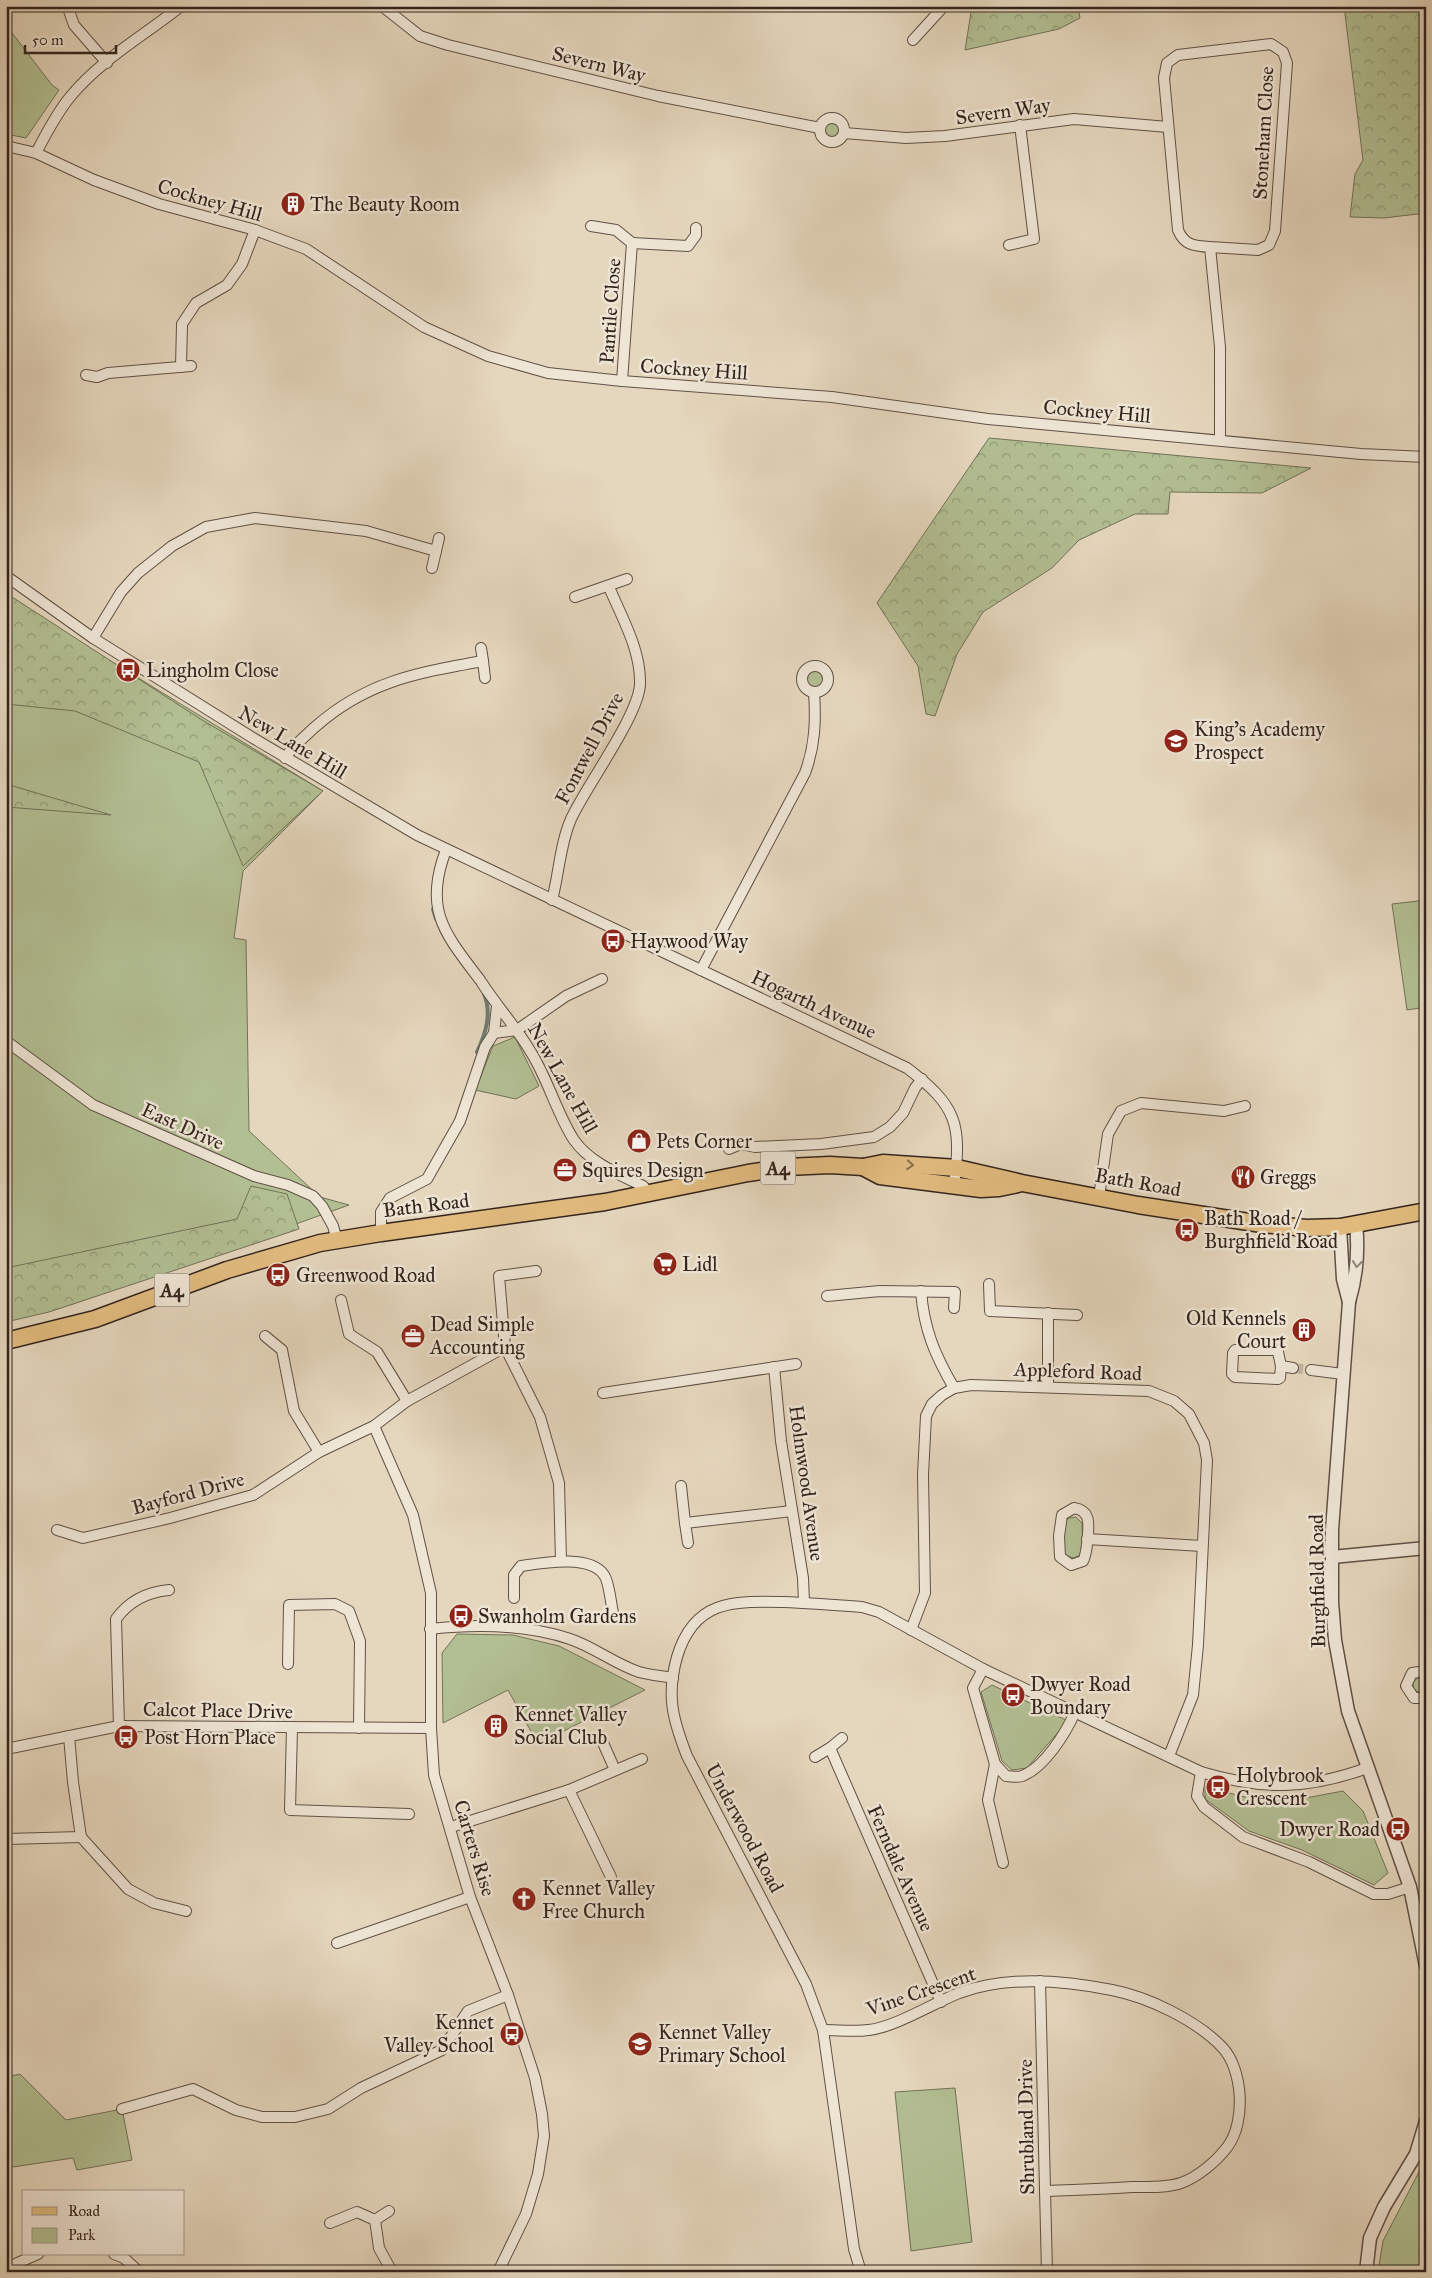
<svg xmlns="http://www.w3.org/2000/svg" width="1432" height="2278" viewBox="0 0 1432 2278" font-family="'IM FELL Great Primer',serif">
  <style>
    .green { fill: #b2bf93; stroke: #727258 }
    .forest { fill: url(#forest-crowns); stroke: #727258 }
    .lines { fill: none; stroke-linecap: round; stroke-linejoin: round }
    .stream { stroke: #6e7e73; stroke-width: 4 }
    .minor-tunnel { stroke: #c1b39e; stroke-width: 10; stroke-dasharray: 10 5; stroke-linecap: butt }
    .minor-casing { stroke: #605145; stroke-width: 12 }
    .tertiary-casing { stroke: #605145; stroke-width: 15 }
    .primary-casing { stroke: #33241d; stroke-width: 19 }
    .minor { stroke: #eee5d5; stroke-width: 10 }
    .tertiary { stroke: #eee5d5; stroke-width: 12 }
    .primary { stroke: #e2bc7f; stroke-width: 16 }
    .oneway { stroke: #8a704e }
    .oneway2 { stroke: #908479 }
    .labels { text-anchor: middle; stroke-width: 5; stroke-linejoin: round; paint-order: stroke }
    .shield { fill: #eee5d5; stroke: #6b5e54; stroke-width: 1 }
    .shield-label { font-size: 19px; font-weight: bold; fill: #33241d }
    .street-label { font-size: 20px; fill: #33241d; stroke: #eee5d5 }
    .poi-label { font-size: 20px; fill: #33241d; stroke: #eee5d5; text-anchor: start }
  </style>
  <defs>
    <pattern id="forest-crowns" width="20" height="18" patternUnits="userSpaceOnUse" patternTransform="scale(1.25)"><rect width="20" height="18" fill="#b2bf93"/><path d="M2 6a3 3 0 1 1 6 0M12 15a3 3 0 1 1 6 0" fill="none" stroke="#919b77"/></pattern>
  </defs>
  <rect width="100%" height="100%" fill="#e5d7be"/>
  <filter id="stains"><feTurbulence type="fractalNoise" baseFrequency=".004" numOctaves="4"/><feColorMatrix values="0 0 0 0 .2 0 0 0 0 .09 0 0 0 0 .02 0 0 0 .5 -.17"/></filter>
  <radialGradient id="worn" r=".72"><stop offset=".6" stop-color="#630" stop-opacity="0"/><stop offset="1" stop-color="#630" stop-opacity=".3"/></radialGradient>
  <g class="green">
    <path d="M6 25 52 85 59 90 26 138 6 134Z"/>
    <circle cx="832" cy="130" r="8"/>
    <path d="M6 597 323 791 243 871 234 938 246 940 249 1131 320 1197 349 1205 70 1305 6 1313Z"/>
    <circle cx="815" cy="679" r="8"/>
    <path d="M1426 900V1007L1407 1010 1392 904Z"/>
    <path d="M515 1037 539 1086 516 1099 475 1090 493 1046Z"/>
    <path d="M1076 1517 1082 1523 1083 1550 1079 1556 1073 1558 1064 1554 1063 1551 1064 1522 1069 1518Z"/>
    <path d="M457 1634 513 1635 559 1646 645 1690 538 1744 508 1690 443 1723 442 1653Z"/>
    <circle cx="1420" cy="1685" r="7"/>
    <path d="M992 1685 1068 1721 1027 1768 1012 1770 1002 1761 981 1692Z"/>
    <path d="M1205 1787 1253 1799H1300L1343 1791 1363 1811 1388 1873 1374 1885 1302 1850 1249 1831 1205 1799Z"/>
    <path d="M20 2074 66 2120 122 2109 132 2160 77 2170 73 2158 6 2168V2077Z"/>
    <path d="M955 2088 972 2242 911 2251 895 2092Z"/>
    <path d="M1420 2170 1426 2171V2272H1378L1383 2241Z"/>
  </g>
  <g class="forest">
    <path d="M972 6H1078L1080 18 1059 29 965 50Z"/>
    <path d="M1344 6H1426V213L1384 218 1350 217 1355 174 1363 160Z"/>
    <path d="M989 438 1311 468 1262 493 1170 492 1168 514H1135L1079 540 1052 568 983 612 957 654 935 716 926 714 918 666 877 603Z"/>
    <path d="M6 593 202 720 323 791 243 866 199 762 75 711 6 704Z"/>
    <path d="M6 784 111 815 6 807Z"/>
    <path d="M251 1186 287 1194 299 1229 49 1312 6 1322V1268L237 1219Z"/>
  </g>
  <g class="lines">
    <g class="stream">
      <path d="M433 909 436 919"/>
      <path d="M441 930 451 947"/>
      <path d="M477 1052C486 1033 492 1013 484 994"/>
    </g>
    <path class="minor-tunnel" d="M1293 1368 1311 1370"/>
    <defs>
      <g id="minor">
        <path d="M65 6 68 8 74 25 107 63"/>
        <path d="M382 6 420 36 448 45 658 96 820 128"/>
        <path d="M913 40 944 6"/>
        <circle cx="832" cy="130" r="12"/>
        <path d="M844 133 906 138 945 136 1074 119 1168 127"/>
        <path d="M6 146 36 153 94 180 159 204 255 230 306 249 424 327 488 356 548 373 622 381 832 397 988 419 1361 454 1426 457"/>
        <path d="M36 153C46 134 56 114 70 97 100 60 145 35 181 6"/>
        <path d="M591 226 616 230 632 243 622 381"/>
        <path d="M632 243 688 246 696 235V228"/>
        <path d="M1009 245 1034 239 1020 125"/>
        <path d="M1210 247 1258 250 1269 245 1275 231 1287 63 1283 52 1271 44 1178 55 1167 63 1164 78 1178 230C1184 245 1194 246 1210 247L1220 347V439"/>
        <path d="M181 367 182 324 196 303 227 285 242 264 255 230"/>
        <path d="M86 375 97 377 108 373 191 366"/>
        <path d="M432 568 436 551"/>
        <path d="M6 576 93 638 253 738 417 835 907 1068C957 1106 962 1124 954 1185"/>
        <path d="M575 597 627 579"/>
        <path d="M93 638 121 592 138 573 172 546 206 527 255 518 366 531 436 551 439 538"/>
        <path d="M483 661 485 678"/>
        <circle cx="815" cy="679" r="13"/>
        <path d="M285 758C293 746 304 737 315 727 367 681 417 673 483 661L481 648"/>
        <path d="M446 850C423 910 445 934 480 980"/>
        <path d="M552 900C559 874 560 844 571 819 586 786 639 715 640 684 641 650 622 618 609 587"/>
        <path d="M701 970 805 773C815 746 816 721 814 692"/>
        <path d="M482 983C498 1008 518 1029 532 1054 548 1080 558 1116 574 1140 589 1162 620 1175 643 1186L649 1193"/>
        <path d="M494 1033 517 1030 566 996 602 979"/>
        <path d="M6 1041 93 1105 254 1176 288 1185 313 1196 322 1206 333 1226 337 1240"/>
        <path d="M729 1149 741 1144 755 1147 821 1144 874 1137 890 1127 903 1113 915 1088 922 1079"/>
        <path d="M1099 1197 1108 1134 1121 1111 1141 1103 1224 1111 1245 1106"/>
        <path d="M381 1233V1212L390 1198 427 1179 460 1121 485 1047 494 1033 497 1006"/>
        <path d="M536 1271 499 1276 505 1347 540 1417 559 1483 561 1561"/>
        <path d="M989 1284 990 1311 1077 1315"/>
        <path d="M921 1291C924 1330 935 1355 954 1388"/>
        <path d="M827 1296 880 1291 955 1292 954 1308"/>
        <path d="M341 1300 349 1334 377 1352 407 1401"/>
        <path d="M1048 1313V1387"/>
        <path d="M265 1336 282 1350 294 1411 319 1452"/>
        <path d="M1281 1366 1278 1352 1275 1350H1235L1233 1353 1232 1374 1235 1377 1278 1379 1280 1378 1281 1366 1293 1368"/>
        <path d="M774 1367 781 1441 803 1578 804 1603"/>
        <path d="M1311 1370 1343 1374"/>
        <path d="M603 1393 796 1364"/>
        <path d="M374 1426 413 1515 431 1593V1728L434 1775 470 1897 508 1995 535 2078 542 2114 544 2136 538 2174 526 2214 498 2272"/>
        <path d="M681 1486 685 1523 792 1511"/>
        <path d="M1074 1508C1080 1509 1085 1511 1087 1517 1090 1524 1087 1554 1083 1561L1071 1565 1060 1557 1059 1536 1062 1515Z"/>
        <path d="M685 1523 688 1543"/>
        <path d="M57 1530 83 1538 170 1518 253 1495 319 1452 374 1426 407 1401 505 1347"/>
        <path d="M1087 1539 1202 1546"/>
        <path d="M514 1598V1575L521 1566C542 1563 590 1554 604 1575 609 1581 611 1604 613 1613"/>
        <path d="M430 1629C476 1624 525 1624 570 1639 594 1647 615 1664 639 1672 650 1675 662 1676 673 1678"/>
        <path d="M911 1630 925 1593 923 1475 926 1416 932 1404 942 1395 954 1388 971 1385 1149 1391 1174 1401 1189 1414 1204 1443 1207 1460 1198 1645 1193 1695 1169 1756"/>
        <path d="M288 1664 289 1605 335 1604 349 1611 360 1641 359 1728"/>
        <path d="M983 1669 973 1688 995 1764 1006 1776C1011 1776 1018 1778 1022 1776 1044 1768 1066 1733 1075 1712"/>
        <path d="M1426 1671 1412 1673 1406 1686 1414 1698H1426"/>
        <path d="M119 1726 116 1619C129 1601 147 1592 169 1590"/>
        <path d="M292 1728 290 1810 409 1814"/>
        <path d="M69 1736 73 1782 81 1837 128 1889 154 1903 186 1911"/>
        <path d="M600 1736 615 1770"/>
        <path d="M842 1738 830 1748 941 2002"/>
        <path d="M6 1749 119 1726 431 1728"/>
        <path d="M815 1757 830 1748"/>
        <path d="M995 1764 988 1800 1003 1863"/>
        <path d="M1201 1772 1197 1796 1204 1807 1243 1837 1309 1862 1374 1894H1388L1410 1887"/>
        <path d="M569 1790 611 1877"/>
        <path d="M451 1827 569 1790 642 1759"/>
        <path d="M6 1839 81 1837"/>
        <path d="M337 1943 470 1897"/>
        <path d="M1040 1981 1047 2272"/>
        <path d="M823 2030C838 2030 854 2032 869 2030 895 2027 934 2003 959 1993 1008 1975 1063 1980 1112 1990 1148 1997 1196 2020 1222 2047 1243 2069 1246 2121 1228 2146 1217 2161 1198 2177 1181 2183 1166 2188 1147 2187 1132 2187 1103 2189 1074 2190 1045 2191"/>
        <path d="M122 2109 193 2089 236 2110 262 2117H295L328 2109 361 2088 442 2050 468 2011 508 1995"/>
        <path d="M375 2220 379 2248 392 2272"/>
        <path d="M330 2223 357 2212 375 2220 389 2211"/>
        <path d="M114 2254 124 2258 139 2272"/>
        <path d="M6 2268 38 2254"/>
        <path d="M861 2272 854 2249 823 2030 806 1984 687 1756C673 1720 666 1696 677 1657 694 1600 732 1601 783 1602 809 1603 836 1605 862 1607L879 1612 983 1669 1201 1772C1262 1790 1307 1790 1367 1768"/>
      </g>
      <g id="tertiary">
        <path d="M1356 1224C1359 1252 1357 1275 1349 1302L1332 1530V1602L1335 1640 1348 1711 1410 1887 1426 1966"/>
        <path d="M1340 1227 1343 1279 1349 1302"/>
        <path d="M1332 1557 1426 1548"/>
        <path d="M1366 2272 1370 2238 1384 2207 1416 2154 1426 2121"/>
      </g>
      <g id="primary">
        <path d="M863 1167 880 1176 981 1189 999 1188 1018 1184"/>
        <path d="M6 1341 95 1319 227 1270 320 1243 381 1233 605 1202 748 1173 787 1167 830 1165 863 1167 883 1163 957 1168 1022 1183 1138 1205 1262 1224 1307 1228 1340 1227 1426 1211"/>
      </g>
    </defs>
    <use href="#minor" class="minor-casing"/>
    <use href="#tertiary" class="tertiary-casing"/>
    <use href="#primary" class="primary-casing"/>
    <use href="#minor" class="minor"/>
    <use href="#tertiary" class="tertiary"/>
    <use href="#primary" class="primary"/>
  </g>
  <defs><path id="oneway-chevron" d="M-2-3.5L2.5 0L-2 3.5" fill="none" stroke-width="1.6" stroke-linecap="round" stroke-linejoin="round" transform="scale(1.25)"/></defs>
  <use class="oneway" href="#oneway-chevron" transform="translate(910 1165) rotate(5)"/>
  <use class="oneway2" href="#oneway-chevron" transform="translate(1357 1264) rotate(96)"/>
  <defs>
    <symbol id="building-disc" viewBox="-11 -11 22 22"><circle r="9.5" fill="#8f2418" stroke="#eee5d5"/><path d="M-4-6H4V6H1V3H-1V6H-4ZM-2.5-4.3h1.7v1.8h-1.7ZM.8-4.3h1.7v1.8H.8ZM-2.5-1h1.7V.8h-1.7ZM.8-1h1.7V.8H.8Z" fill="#fff"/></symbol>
    <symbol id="bus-disc" viewBox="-11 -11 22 22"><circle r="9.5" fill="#8f2418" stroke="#eee5d5"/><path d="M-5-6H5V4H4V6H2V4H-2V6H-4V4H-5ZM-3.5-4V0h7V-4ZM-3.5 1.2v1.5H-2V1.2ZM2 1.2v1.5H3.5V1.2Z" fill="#fff"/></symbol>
    <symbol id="school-disc" viewBox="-11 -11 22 22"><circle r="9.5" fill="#8f2418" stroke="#eee5d5"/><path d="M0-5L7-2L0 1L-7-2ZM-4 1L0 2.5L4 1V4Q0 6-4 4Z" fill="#fff"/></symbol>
    <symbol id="shop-disc" viewBox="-11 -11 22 22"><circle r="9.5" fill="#8f2418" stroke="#eee5d5"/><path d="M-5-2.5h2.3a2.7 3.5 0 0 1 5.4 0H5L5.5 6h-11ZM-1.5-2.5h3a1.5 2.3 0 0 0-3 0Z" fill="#fff"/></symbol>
    <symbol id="office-disc" viewBox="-11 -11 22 22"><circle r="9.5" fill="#8f2418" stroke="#eee5d5"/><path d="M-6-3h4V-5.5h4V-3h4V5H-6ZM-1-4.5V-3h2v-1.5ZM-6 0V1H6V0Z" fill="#fff"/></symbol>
    <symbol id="restaurant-disc" viewBox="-11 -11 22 22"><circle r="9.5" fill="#8f2418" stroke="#eee5d5"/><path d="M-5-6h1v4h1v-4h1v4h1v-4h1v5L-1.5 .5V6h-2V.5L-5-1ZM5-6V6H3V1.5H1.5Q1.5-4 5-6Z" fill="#fff"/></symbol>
    <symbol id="supermarket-disc" viewBox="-11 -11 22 22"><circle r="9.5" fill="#8f2418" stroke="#eee5d5"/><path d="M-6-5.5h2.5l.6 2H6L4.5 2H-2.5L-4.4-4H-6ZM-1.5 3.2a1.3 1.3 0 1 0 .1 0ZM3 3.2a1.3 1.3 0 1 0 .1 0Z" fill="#fff"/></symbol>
    <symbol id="church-disc" viewBox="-11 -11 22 22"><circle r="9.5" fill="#8f2418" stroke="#eee5d5"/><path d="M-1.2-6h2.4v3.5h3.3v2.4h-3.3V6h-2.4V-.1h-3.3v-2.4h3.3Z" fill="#fff"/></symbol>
  </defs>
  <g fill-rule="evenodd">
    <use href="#building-disc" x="279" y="190" width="28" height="28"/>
    <use href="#bus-disc" x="114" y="656" width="28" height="28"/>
    <use href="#school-disc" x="1162" y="727" width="28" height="28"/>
    <use href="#bus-disc" x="599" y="927" width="28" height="28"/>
    <use href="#shop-disc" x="625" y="1127" width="28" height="28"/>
    <use href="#office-disc" x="551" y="1156" width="28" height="28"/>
    <use href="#restaurant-disc" x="1229" y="1163" width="28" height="28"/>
    <use href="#bus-disc" x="1173" y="1216" width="28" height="28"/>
    <use href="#supermarket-disc" x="651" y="1250" width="28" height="28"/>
    <use href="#bus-disc" x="264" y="1261" width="28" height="28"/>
    <use href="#building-disc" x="1290" y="1316" width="28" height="28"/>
    <use href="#office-disc" x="399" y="1322" width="28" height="28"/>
    <use href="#bus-disc" x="447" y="1602" width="28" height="28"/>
    <use href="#bus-disc" x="999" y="1681" width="28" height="28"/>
    <use href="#building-disc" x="482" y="1712" width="28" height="28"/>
    <use href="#bus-disc" x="112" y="1723" width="28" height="28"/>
    <use href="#bus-disc" x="1204" y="1773" width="28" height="28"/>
    <use href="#bus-disc" x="1384" y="1815" width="28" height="28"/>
    <use href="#church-disc" x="510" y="1885" width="28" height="28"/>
    <use href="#bus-disc" x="498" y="2020" width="28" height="28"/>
    <use href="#school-disc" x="626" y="2030" width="28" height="28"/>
  </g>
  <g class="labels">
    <g class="shield">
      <rect x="760.5" y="1151.5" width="35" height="33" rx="4"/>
      <rect x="154.5" y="1273.5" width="35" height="33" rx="4"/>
    </g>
    <g class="shield-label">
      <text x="778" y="1175">A4</text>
      <text x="172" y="1297">A4</text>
    </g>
    <g class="street-label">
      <text transform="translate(599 64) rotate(14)" y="7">Severn Way</text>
      <text transform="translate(1003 111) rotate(-8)" y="7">Severn Way</text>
      <text transform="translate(1263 133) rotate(-87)" y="7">Stoneham Close</text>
      <text transform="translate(210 200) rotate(16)" y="7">Cockney Hill</text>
      <text transform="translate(610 311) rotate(-86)" y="7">Pantile Close</text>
      <text transform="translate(694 369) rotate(4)" y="7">Cockney Hill</text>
      <text transform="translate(1097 411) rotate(5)" y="7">Cockney Hill</text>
      <text transform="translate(293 742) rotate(31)" y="7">New Lane Hill</text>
      <text transform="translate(589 748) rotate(-62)" y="7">Fontwell Drive</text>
      <text transform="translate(814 1004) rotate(25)" y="7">Hogarth Avenue</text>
      <text transform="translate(563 1078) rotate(61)" y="7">New Lane Hill</text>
      <text transform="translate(183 1126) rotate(24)" y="7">East Drive</text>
      <text transform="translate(1138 1182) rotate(10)" y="7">Bath Road</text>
      <text transform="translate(426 1205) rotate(-7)" y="7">Bath Road</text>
      <text transform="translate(1078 1371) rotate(2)" y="7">Appleford Road</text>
      <text transform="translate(807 1483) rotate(82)" y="7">Holmwood Avenue</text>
      <text transform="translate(188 1493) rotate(-15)" y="7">Bayford Drive</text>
      <text transform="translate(1317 1581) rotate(-91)" y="7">Burghfield Road</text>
      <text transform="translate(218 1710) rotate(1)" y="7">Calcot Place Drive</text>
      <text transform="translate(745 1828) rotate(62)" y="7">Underwood Road</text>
      <text transform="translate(475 1848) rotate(73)" y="7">Carters Rise</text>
      <text transform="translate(901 1868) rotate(66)" y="7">Ferndale Avenue</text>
      <text transform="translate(921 1991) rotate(-19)" y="7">Vine Crescent</text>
      <text transform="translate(1026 2127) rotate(-91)" y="7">Shrubland Drive</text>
    </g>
    <g class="poi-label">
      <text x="310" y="211">The Beauty Room</text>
      <text x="146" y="677">Lingholm Close</text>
      <text x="1194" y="736">King's Academy<tspan x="1194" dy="23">Prospect</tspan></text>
      <text x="630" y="948">Haywood Way</text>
      <text x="656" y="1148">Pets Corner</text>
      <text x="582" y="1177">Squires Design</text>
      <text x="1260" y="1184">Greggs</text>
      <text x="1204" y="1225">Bath Road /<tspan x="1204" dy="23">Burghfield Road</tspan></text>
      <text x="682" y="1271">Lidl</text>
      <text x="296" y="1282">Greenwood Road</text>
      <text x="1286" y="1325" text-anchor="end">Old Kennels<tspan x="1286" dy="23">Court</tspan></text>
      <text x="430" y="1331">Dead Simple<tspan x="430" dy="23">Accounting</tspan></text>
      <text x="478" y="1623">Swanholm Gardens</text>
      <text x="1030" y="1691">Dwyer Road<tspan x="1030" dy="23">Boundary</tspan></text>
      <text x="514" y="1721">Kennet Valley<tspan x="514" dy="23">Social Club</tspan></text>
      <text x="144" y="1744">Post Horn Place</text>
      <text x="1236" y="1782">Holybrook<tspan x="1236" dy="23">Crescent</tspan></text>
      <text x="1380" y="1836" text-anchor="end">Dwyer Road</text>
      <text x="542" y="1895">Kennet Valley<tspan x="542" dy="23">Free Church</tspan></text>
      <text x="494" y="2029" text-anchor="end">Kennet<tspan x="494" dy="23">Valley School</tspan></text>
      <text x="658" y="2039">Kennet Valley<tspan x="658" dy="23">Primary School</tspan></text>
    </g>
  </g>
  <rect width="1432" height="2278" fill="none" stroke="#e5d7be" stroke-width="25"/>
  <rect x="8" y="8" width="1417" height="2263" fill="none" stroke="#33241d" stroke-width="2.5"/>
  <rect x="12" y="12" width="1407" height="2253" fill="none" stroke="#33241d"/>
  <rect x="22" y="2190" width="162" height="65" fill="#eee5d5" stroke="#a3988b"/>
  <rect x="32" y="2207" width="25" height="8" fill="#e2bc7f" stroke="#a3988b"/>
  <text x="68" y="2216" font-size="15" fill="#33241d">Road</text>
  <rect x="32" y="2228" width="25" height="15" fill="#b2bf93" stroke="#a3988b"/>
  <text x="68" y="2240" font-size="15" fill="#33241d">Park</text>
  <path d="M25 45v8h91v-8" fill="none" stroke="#33241d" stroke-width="2.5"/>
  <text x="32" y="45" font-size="15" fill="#33241d" stroke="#eee5d5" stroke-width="4" paint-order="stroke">50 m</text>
  <rect width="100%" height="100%" filter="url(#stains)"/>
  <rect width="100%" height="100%" fill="url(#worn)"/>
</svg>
